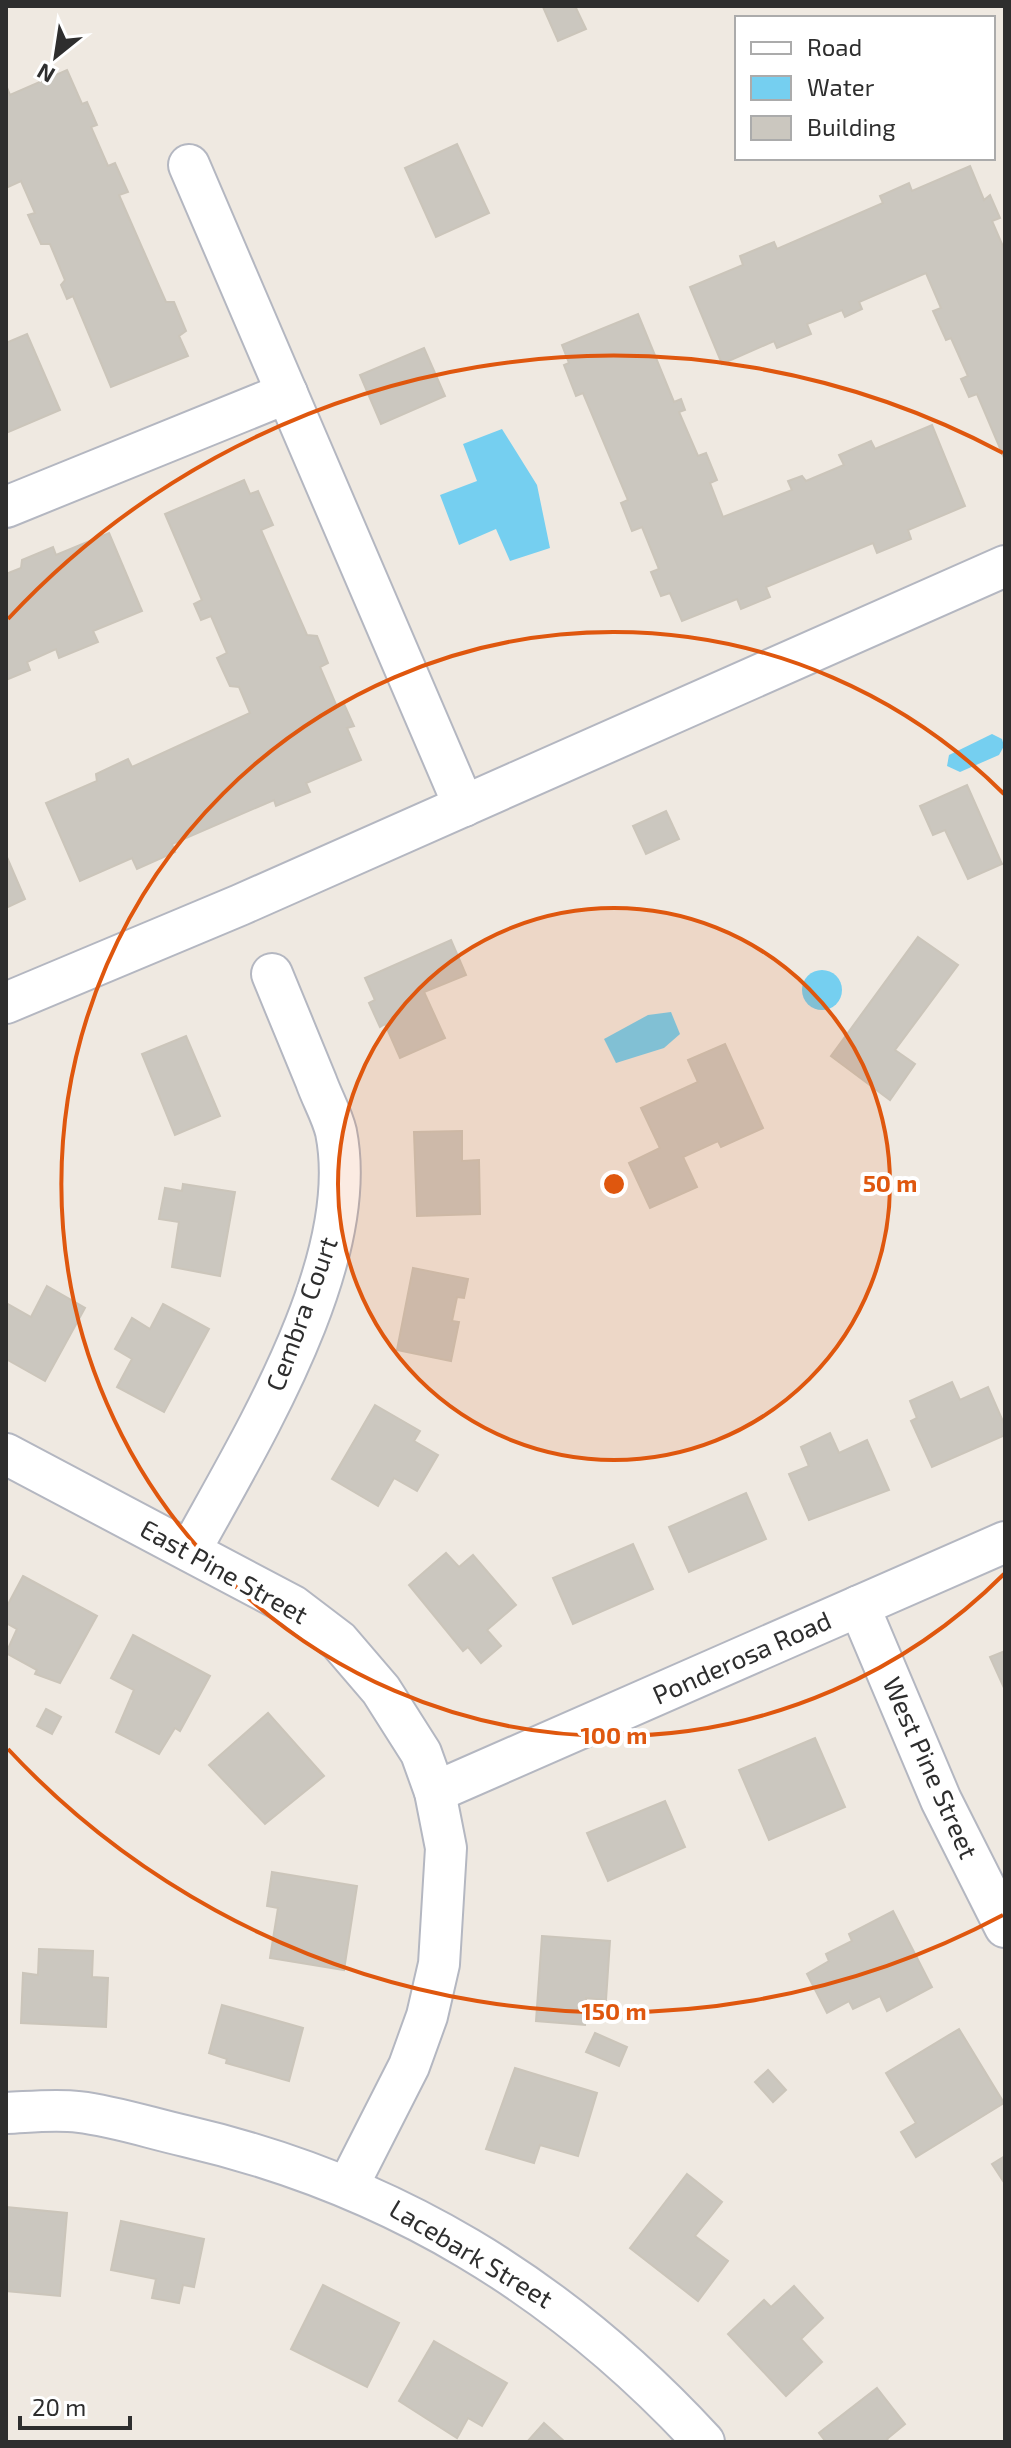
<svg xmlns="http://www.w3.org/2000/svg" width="1011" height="2448" viewBox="0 0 1011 2448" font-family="'Exo 2',sans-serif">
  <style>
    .water { fill: #75cff0 }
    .building { fill: #cbc7bf; stroke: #cbc5ba; stroke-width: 2 }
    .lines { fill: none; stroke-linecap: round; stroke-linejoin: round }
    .minor-casing { stroke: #b4b7c1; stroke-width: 44 }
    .minor { stroke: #fff; stroke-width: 40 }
    .ring { fill: none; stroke: #df570e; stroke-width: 4 }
    .labels { text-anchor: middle; stroke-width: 8; stroke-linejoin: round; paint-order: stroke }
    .street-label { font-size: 26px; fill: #2e2e2e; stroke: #fff }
    .centre { fill: #df570e; stroke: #fff; stroke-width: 4 }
    .ring-label { font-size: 24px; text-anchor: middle; font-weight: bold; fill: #df570e; stroke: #fff; stroke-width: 8; stroke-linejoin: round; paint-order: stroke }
  </style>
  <rect width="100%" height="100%" fill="#efe9e1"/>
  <g class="water">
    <path d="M502 429 537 485 550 548 510 561 496 529 459 545 440 495 477 481 463 444Z"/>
    <path d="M992 734 1002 739 1004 746 999 755 960 772 947 766 949 755Z"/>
    <circle cx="822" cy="990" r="20"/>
    <path d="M671 1012 680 1034 664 1048 616 1063 604 1039 648 1015Z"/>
  </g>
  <g class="building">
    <path d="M575 6 586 29 558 41 543 7Z"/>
    <path d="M67 70 82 104 87 102 97 125 91 127 108 166 115 163 128 192 119 195 166 302H174L186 331 179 336 188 356 111 387 73 296 67 299 61 285 65 280 50 244H41L28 215 35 213 21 181 6 188V85L10 95Z"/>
    <path d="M457 144 489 213 436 237 405 168Z"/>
    <path d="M970 166 984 200 990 195 1000 218 992 221 1005 251V460L977 394 969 397 961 379 968 376 951 338 946 340 933 311 941 308 926 273 859 302 862 309 845 317 842 310 807 324 811 334 777 348 774 341 722 364 690 287 743 265 740 256 774 242 777 249 883 203 880 196 909 183 912 191Z"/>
    <path d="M638 314 674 402 681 399 685 410 679 412 698 456 706 453 717 480 710 483 723 517 792 490 788 481 802 476 806 481 844 465 839 455 871 441 875 449 932 425 965 506 908 530 911 539 877 553 873 543 766 587 770 597 741 609 737 599 682 621 670 593 661 596 651 572 659 569 642 527 632 531 621 503 628 500 583 393 576 396 564 365 569 363 562 345Z"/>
    <path d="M27 334 60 410 6 433V343Z"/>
    <path d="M424 348 445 396 381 424 360 375Z"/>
    <path d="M244 480 250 494 258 491 273 525 261 530 307 635 317 636 328 663 320 667 337 707 344 704 354 726 347 728 361 760 306 783 310 792 276 806 274 800 172 844 175 852 137 869 132 858 80 881 46 803 97 781 96 774 128 759 132 767 250 713 239 687 230 686 217 658 227 653 211 616 201 620 194 604 202 600 165 514Z"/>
    <path d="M109 533 142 611 93 631 98 642 59 658 56 649 27 662 30 670 6 680V574L21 568 22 560 53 547 56 555Z"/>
    <path d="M967 785 1002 864 968 879 945 830 933 835 920 806Z"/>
    <path d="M666 811 679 839 646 854 633 826Z"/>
    <path d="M6 855 25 899 6 908Z"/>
    <path d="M918 937 958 965 895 1050 915 1064 890 1100 831 1056Z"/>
    <path d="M451 940 466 975 424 992 445 1038 400 1058 385 1024 380 1027 369 1003 375 1000 365 978Z"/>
    <path d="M186 1036 220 1116 175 1135 142 1054Z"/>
    <path d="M725 1044 763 1128 721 1147 718 1141 683 1157 697 1187 650 1208 629 1163 660 1148 641 1108 698 1082 688 1060Z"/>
    <path d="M462 1131V1161L479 1160 480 1214 417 1216 414 1132Z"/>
    <path d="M183 1184 235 1192 220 1276 172 1267 179 1222 159 1219 165 1188 182 1191Z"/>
    <path d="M413 1268 468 1279 464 1298 457 1297 452 1321 459 1322 451 1361 397 1350Z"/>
    <path d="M47 1286 85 1308 45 1381 6 1359V1303L31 1317Z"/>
    <path d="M163 1304 209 1329 164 1412 117 1387 132 1359 115 1349 132 1318 150 1329Z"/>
    <path d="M952 1382 960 1400 988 1387 1005 1426V1435L932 1467 911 1421 917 1418 910 1401Z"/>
    <path d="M375 1405 420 1431 414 1441 438 1455 417 1491 394 1478 378 1506 332 1479Z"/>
    <path d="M830 1433 839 1453 867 1440 889 1490 809 1520 789 1474 809 1466 801 1447Z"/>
    <path d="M746 1493 766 1539 689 1572 669 1527Z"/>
    <path d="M633 1544 653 1589 573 1624 553 1578Z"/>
    <path d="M446 1553 459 1567 473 1555 516 1605 487 1630 501 1646 481 1663 468 1647 463 1651 409 1585Z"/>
    <path d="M23 1576 97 1616 60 1683 35 1674 37 1670 6 1653 17 1629 6 1623V1608Z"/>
    <path d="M133 1635 210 1676 180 1731 175 1728 159 1754 116 1732 134 1690 111 1678Z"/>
    <path d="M1005 1651V1690L990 1657Z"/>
    <path d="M46 1709 61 1717 52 1734 37 1726Z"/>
    <path d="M268 1713 324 1776 265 1824 209 1765Z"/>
    <path d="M815 1738 845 1807 769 1840 739 1770Z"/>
    <path d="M665 1801 685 1847 608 1881 587 1833Z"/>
    <path d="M272 1872 357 1886 344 1970 270 1958 278 1908 267 1906Z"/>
    <path d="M893 1911 932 1987 887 2011 880 1996 853 2009 849 2001 827 2013 807 1974 829 1961 826 1954 852 1941 849 1934Z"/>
    <path d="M542 1936 610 1941 606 2000 586 1998 585 2025 536 2021Z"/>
    <path d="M39 1949 93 1951 92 1977 108 1978 106 2027 21 2023 23 1973 38 1975Z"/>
    <path d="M222 2005 303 2028 289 2081 226 2063 227 2059 209 2053Z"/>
    <path d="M959 2029 1004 2103 916 2157 901 2132 916 2123 886 2073Z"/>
    <path d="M595 2033 627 2047 619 2066 586 2052Z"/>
    <path d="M515 2068 597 2093 578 2156 540 2145 534 2163 486 2149Z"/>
    <path d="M768 2070 786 2090 773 2102 755 2082Z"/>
    <path d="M1005 2156V2184L992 2164Z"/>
    <path d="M687 2174 722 2202 695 2236 728 2261 698 2301 630 2248Z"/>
    <path d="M6 2207 67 2213 60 2296 6 2291Z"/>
    <path d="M121 2221 204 2239 194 2287 183 2285 179 2303 152 2298 156 2279 111 2270Z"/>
    <path d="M323 2285 399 2323 367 2387 291 2349Z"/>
    <path d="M794 2286 823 2318 801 2339 822 2362 786 2396 728 2334 764 2300 771 2307Z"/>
    <path d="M434 2341 507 2383 482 2426 468 2418 457 2438 399 2401Z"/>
    <path d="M877 2388 905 2424 887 2439 889 2442H826L819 2433Z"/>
    <path d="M544 2423 565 2442H527Z"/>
  </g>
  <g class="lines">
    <defs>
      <g id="minor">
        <path d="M189 165 464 806"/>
        <path d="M6 507 287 393"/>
        <path d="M6 1003 240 905 1005 566"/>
        <path d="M6 1454 293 1606 339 1641 381 1690 421 1753 435 1792 446 1848 439 1964 427 2016 409 2066 348 2186"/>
        <path d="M190 1551C250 1441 362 1262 336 1132 332 1115 322 1098 316 1081 301 1045 287 1010 272 974"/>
        <path d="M859 1606 941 1800 1005 1927"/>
        <path d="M435 1792 1005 1542"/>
        <path d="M6 2113C30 2112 55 2109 79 2112 114 2116 150 2128 185 2136 392 2184 560 2286 704 2442"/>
      </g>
    </defs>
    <use href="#minor" class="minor-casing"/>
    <use href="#minor" class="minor"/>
  </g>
  <circle cx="614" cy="1184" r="276" fill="#df570e" fill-opacity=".12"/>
  <g class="ring">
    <circle cx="614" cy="1184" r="276"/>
    <path d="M1004 1574A552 552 0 1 1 1004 794"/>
    <path d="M1003 1915A828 828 0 0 1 8 1749M8 619A828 828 0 0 1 1003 453"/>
  </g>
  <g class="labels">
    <g class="street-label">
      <text transform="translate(302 1314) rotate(-70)" y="9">Cembra Court</text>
      <text transform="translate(224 1572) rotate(29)" y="9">East Pine Street</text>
      <text transform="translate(742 1658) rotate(-24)" y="9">Ponderosa Road</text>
      <text transform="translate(930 1768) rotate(66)" y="9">West Pine Street</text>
      <text transform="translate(471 2254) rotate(31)" y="9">Lacebark Street</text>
    </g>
  </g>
  <circle cx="614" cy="1184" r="12" class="centre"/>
  <g class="ring-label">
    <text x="890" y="1192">50 m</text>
    <text x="614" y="1744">100 m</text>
    <text x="614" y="2020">150 m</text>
  </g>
  <rect width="1011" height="2448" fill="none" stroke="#2e2e2e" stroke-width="16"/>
  <rect x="735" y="16" width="260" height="144" fill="#ffffff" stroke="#ababab" stroke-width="2"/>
  <rect x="751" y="42" width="40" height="12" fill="#ffffff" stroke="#ababab" stroke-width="2"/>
  <text x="807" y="56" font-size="24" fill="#2e2e2e">Road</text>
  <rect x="751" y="76" width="40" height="24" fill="#75cff0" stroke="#ababab" stroke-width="2"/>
  <text x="807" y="96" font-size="24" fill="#2e2e2e">Water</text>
  <rect x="751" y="116" width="40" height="24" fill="#cbc7bf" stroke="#ababab" stroke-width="2"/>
  <text x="807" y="136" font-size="24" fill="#2e2e2e">Building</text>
  <g transform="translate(56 56) rotate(210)" stroke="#ffffff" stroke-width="6" paint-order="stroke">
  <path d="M0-6L14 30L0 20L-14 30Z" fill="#2e2e2e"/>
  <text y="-12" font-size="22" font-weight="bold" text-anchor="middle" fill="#2e2e2e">N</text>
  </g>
  <path d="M20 2416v12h110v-12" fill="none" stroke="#2e2e2e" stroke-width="4"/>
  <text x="32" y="2416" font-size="24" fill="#2e2e2e" stroke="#ffffff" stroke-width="6" paint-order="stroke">20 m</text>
</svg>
